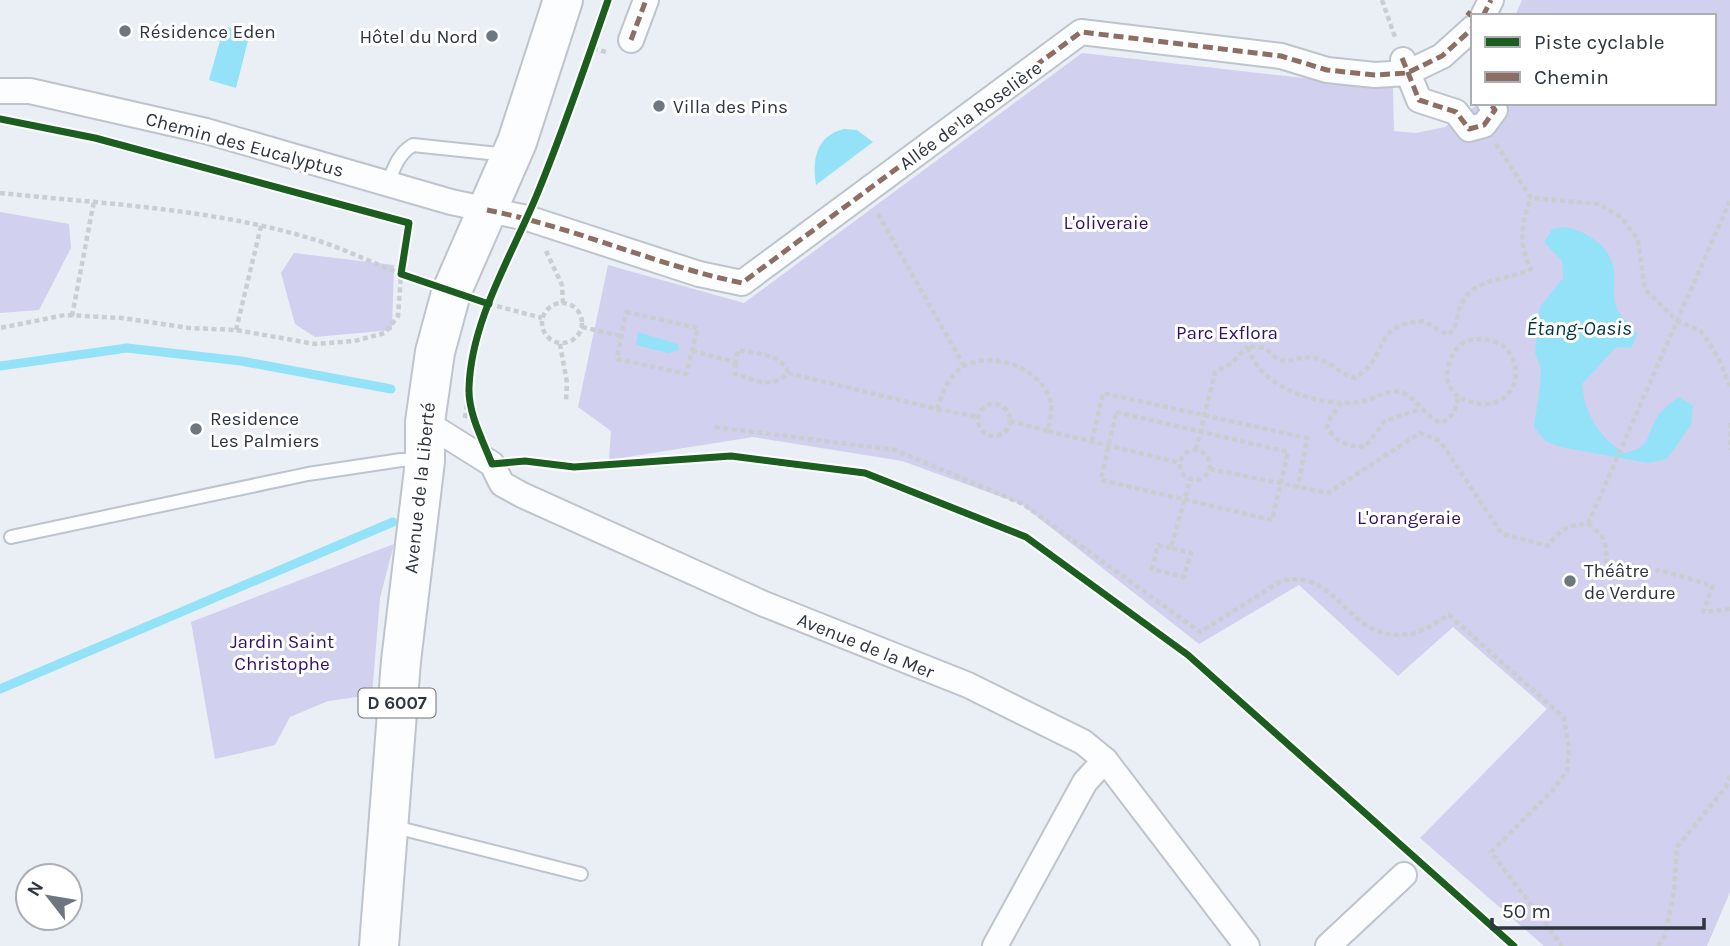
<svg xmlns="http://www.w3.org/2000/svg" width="1730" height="946" viewBox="0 0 1730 946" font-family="Karla,sans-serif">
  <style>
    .green { fill: #d1d0ee }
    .water { fill: #94e2f8 }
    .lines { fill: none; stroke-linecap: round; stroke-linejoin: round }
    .stream { stroke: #94e2f8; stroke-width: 9 }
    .lane-casing { stroke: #bdc4cc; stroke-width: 16 }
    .street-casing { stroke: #bdc4cc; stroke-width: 28 }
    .primary-casing { stroke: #bdc4cc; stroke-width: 42 }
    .path { stroke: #caced0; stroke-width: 4.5; stroke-dasharray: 5 3.5; stroke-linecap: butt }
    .lane { stroke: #fcfdfe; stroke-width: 12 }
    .street { stroke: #fcfdfe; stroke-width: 24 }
    .primary { stroke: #fcfdfe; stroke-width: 38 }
    .quiet { stroke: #8d6e63; stroke-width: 5; stroke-dasharray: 10 5; stroke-linecap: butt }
    .cycleway-casing { stroke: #fff; stroke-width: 11 }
    .cycleway { stroke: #1b5e20; stroke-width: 7 }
    .poi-dot { fill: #6e767f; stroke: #fff; stroke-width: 2.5 }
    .labels { text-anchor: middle; stroke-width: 6; stroke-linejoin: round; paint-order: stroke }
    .shield { fill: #fff; stroke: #6b7279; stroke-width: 2 }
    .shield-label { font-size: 18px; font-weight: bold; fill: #2c3540 }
    .poi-label { font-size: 19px; fill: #2c3540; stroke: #fff; text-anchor: start }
    .street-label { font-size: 19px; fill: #2c3540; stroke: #fff }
    .park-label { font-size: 19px; fill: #2f1168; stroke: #fff }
    .water-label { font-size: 21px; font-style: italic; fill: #003440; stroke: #fff }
  </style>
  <rect width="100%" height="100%" fill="#e9eff5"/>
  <g class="green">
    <path d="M1522 0H1730V892L1707 946H1544L1420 838 1547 709 1453 627 1398 676 1299 585 1199 644 1021 504 902 461 753 437 609 460 611 431 578 407 608 265 744 303 1082 53 1393 88 1394 131 1416 133 1445 127 1480 103H1714V16H1519L1516 14Z"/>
    <path d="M0 212 69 224 71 248 39 310 0 313Z"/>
    <path d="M294 253 394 265 392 330 315 337 295 324 281 273Z"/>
    <path d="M394 544 380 598 372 695 328 701 290 717 275 745 215 759 191 622Z"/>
  </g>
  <g class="water">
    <path d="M224 26 250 33 236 88 209 80Z"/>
    <path d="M844 129 857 130 873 142 816 185C812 159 816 136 844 129Z"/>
    <path d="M1564 227C1585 230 1611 246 1614 270 1615 285 1611 300 1619 313 1624 320 1631 327 1637 334L1631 348 1616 347 1582 384C1585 414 1598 437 1625 453 1650 447 1645 440 1655 421 1660 411 1670 403 1679 397L1693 406 1691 425 1667 459 1648 463 1561 447 1545 441 1534 427 1540 386 1541 368 1535 353 1540 307 1563 278 1562 261 1544 242 1552 229Z"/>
    <path d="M638 332 678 344 679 350 668 353 636 345Z"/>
  </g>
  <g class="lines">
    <g class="stream">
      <path d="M0 366 127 348 241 361 391 389"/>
      <path d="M0 689 393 522"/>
    </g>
    <defs>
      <g id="lane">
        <path d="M388 183C394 168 398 154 413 145L508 155"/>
        <path d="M11 537 308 474 401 460H423"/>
        <path d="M391 826 581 874"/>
      </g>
      <g id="street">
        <path d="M1483 16 1491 0"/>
        <path d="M631 40 646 0"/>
        <path d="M1403 60 1419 100 1456 112 1469 129 1484 125 1495 110 1490 103"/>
        <path d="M0 91H30L206 131 451 202 527 218 699 274 742 283 1081 32 1281 56 1327 70 1375 75 1407 73 1442 56 1473 28"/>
        <path d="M425 422 492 464 502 484 522 495 764 604 968 685 1083 742 1105 760 1247 946"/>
        <path d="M995 946 1085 782 1105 760"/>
        <path d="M1328 946 1404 875"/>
      </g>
      <path id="primary" d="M379 946 401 661 425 461V422L435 352 451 293 517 142 563 0"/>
    </defs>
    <use href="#lane" class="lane-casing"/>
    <use href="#street" class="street-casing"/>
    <use href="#primary" class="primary-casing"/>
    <g class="path">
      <path d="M1382 0 1395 37"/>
      <path d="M593 48 609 53"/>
      <path d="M1496 144 1531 198 1599 204 1622 218 1638 240 1645 289 1677 321 1730 201"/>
      <path d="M0 193C105 204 221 209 322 242 349 251 375 264 401 274L398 316 385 333 354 341 315 344 236 330 189 328 122 318 65 315 0 328"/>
      <path d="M878 214 964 366"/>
      <path d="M546 251 562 285 563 303"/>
      <circle cx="562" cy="323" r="20"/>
      <path d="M489 304 542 318"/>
      <path d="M626 312 698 328 686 374 617 359Z"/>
      <path d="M72 316 94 201"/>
      <path d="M582 327 621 336"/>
      <path d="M236 330 261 226"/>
      <path d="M560 344 567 383 566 400"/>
      <path d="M692 351 736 362 738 350C756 354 782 353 788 373 772 390 755 380 735 374L736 362"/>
      <path d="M788 373 937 409C942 392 950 373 966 365 995 351 1044 369 1051 404 1052 412 1049 422 1048 431L1181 463"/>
      <path d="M1458 397C1454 392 1448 385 1447 379 1446 364 1455 343 1470 340 1537 329 1528 431 1458 397L1454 413 1442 423C1424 418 1418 397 1400 392 1386 389 1376 399 1364 401 1324 409 1258 389 1248 346L1266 348C1286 372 1291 354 1315 358 1330 361 1340 374 1355 378 1391 356 1370 325 1423 321L1448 335C1460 324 1455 314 1463 301 1476 277 1511 280 1531 269 1518 243 1521 224 1531 198"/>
      <path d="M1342 403 1331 416 1327 427C1337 443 1347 446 1365 447L1385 421 1420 409"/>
      <circle cx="994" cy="420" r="16"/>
      <path d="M937 409 978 417"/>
      <path d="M1116 412 1288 452 1272 520 1101 480Z"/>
      <path d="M465 418 469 390"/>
      <path d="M1010 421 1048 431"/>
      <path d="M1730 423V450"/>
      <path d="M715 427 895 450 1023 504 1200 632 1281 581C1341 566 1346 648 1415 633 1426 630 1439 620 1449 615L1564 718 1569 749 1567 771 1553 790 1491 852 1562 946"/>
      <path d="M1092 441 1103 393 1307 438 1298 487"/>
      <path d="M1196 450 1215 372 1232 363 1248 346"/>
      <circle cx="1195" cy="465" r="15"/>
      <path d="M1210 469 1328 493 1420 433 1440 441 1502 534 1548 546C1560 530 1568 524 1588 524L1677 321 1701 331 1719 359 1730 386"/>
      <path d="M1588 524C1603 535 1608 542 1606 561L1667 572 1713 586 1703 612 1730 609"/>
      <path d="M1171 548 1158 545 1152 569 1184 577 1191 553 1171 548 1190 479"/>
      <path d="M1658 946 1665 936 1674 891 1677 847 1726 787 1730 776"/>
    </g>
    <use href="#lane" class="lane"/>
    <use href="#street" class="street"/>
    <use href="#primary" class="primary"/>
    <g class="quiet">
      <path d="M1467 12 1473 17"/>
      <path d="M1483 16 1491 0"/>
      <path d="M631 40 646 0"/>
      <path d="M1402 58 1419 100 1456 112 1469 129 1484 125 1495 110 1490 103"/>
      <path d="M487 210C574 227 655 265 742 283L1081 32 1281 56 1327 70 1375 75 1407 73 1442 56 1473 28"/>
    </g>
    <defs>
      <g id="cycleway">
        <path d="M608 0C586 64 564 129 538 192 513 254 471 319 469 388 468 413 483 441 492 464L525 461 574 467 731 456 865 473 1026 537 1188 655 1514 946"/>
        <path d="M0 119 95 138 409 223 401 274 489 304"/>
      </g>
    </defs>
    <use href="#cycleway" class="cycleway-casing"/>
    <use href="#cycleway" class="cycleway"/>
  </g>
  <g class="poi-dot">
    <circle cx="125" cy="31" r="7"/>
    <circle cx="492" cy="36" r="7"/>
    <circle cx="659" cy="106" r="7"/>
    <circle cx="196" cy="429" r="7"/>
    <circle cx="1570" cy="581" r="7"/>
  </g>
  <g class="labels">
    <rect class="shield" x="358.5" y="688.5" width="77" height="29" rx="5"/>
    <g class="shield-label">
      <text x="397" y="709">D 6007</text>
    </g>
    <g class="poi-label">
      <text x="139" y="38">Résidence Eden</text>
      <text x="478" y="43" text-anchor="end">Hôtel du Nord</text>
      <text x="673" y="113">Villa des Pins</text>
      <text x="210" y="425">Residence<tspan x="210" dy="22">Les Palmiers</tspan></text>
      <text x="1584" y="577">Théâtre<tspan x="1584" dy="22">de Verdure</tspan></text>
    </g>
    <g class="street-label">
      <text transform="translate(970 115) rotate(-36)" y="7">Allée de la Roselière</text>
      <text transform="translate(245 144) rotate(15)" y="7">Chemin des Eucalyptus</text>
      <text transform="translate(419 488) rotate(-84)" y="7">Avenue de la Liberté</text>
      <text transform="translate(866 645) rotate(22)" y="7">Avenue de la Mer</text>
    </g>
    <g class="park-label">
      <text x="1106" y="229">L'oliveraie</text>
      <text x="1227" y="339">Parc Exflora</text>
      <text x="1409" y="524">L'orangeraie</text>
      <text x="282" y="648">Jardin Saint<tspan x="282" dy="22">Christophe</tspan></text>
    </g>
    <g class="water-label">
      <text x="1579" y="335">Étang-Oasis</text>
    </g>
  </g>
  <rect x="1471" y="14" width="245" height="91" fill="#ffffff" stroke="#abaeb3" stroke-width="2"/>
  <rect x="1485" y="37" width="35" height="10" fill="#1b5e20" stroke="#abaeb3" stroke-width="2"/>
  <text x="1534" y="49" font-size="21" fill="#2c3540">Piste cyclable</text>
  <rect x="1485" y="72" width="35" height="10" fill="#8d6e63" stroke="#abaeb3" stroke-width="2"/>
  <text x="1534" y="84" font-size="21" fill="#2c3540">Chemin</text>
  <g transform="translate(49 897) rotate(301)"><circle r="33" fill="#ffffff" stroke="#abaeb3" stroke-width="2"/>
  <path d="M0-5L12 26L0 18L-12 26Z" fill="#6e767f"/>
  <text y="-10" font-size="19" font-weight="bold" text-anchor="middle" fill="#2c3540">N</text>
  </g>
  <path d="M1492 918v10h212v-10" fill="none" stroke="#2c3540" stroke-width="3.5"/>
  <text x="1502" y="918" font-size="21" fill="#2c3540" stroke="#ffffff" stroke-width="5" paint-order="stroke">50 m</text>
</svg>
